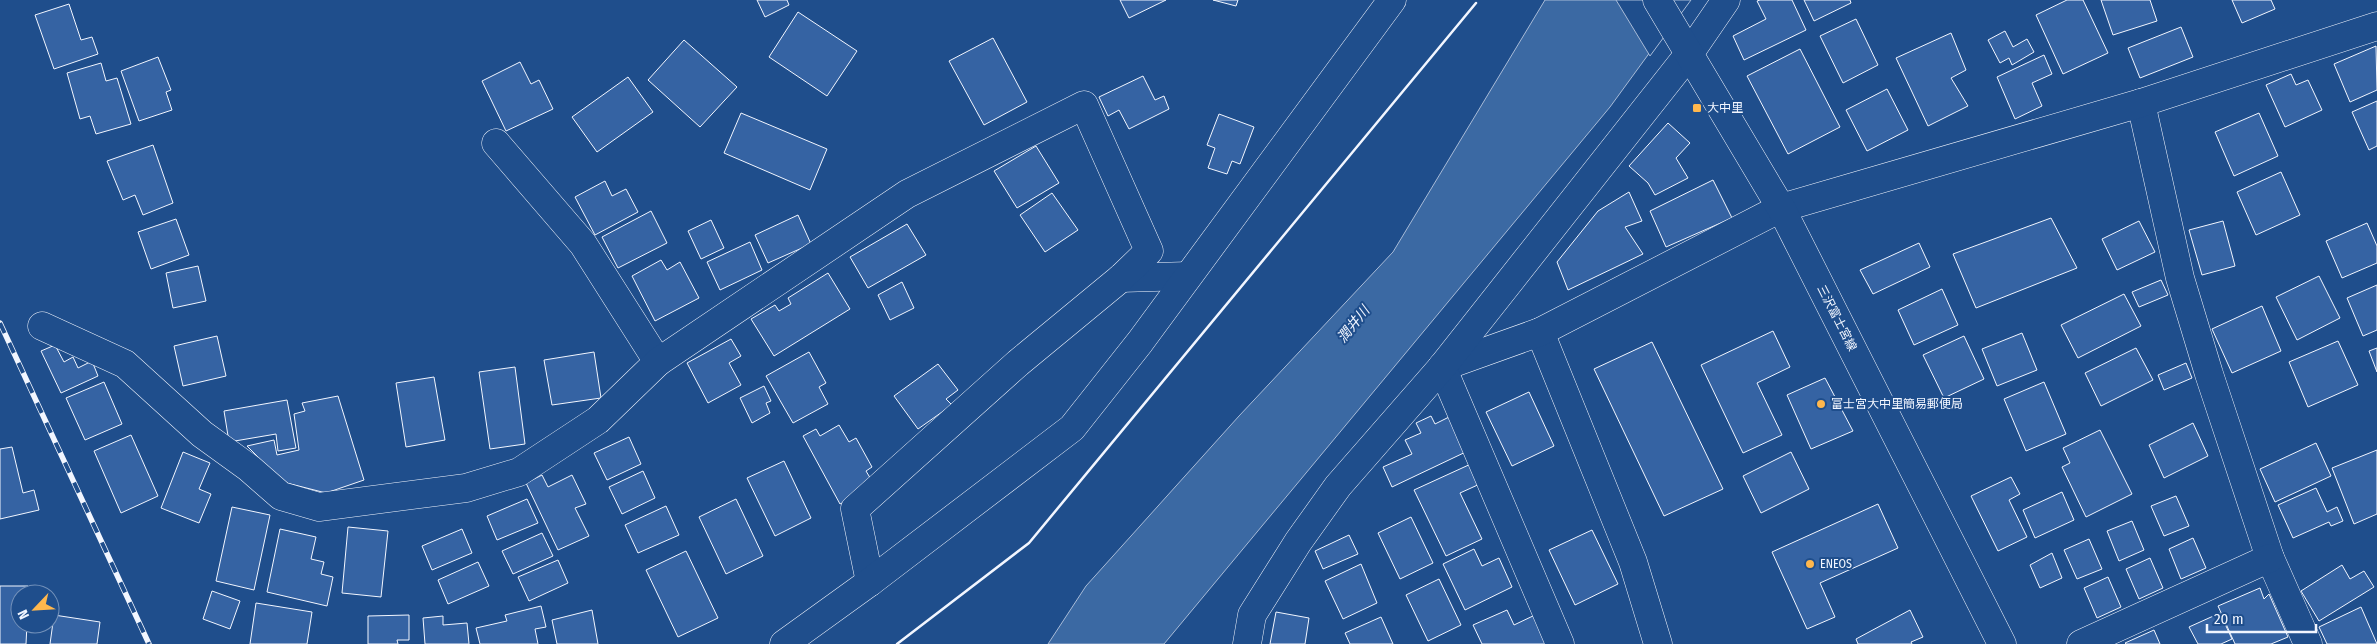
<svg xmlns="http://www.w3.org/2000/svg" width="2377" height="644" viewBox="0 0 2377 644" font-family="'Fira Sans Condensed','Noto Sans JP',sans-serif">
  <style>
    .water { fill: #3b69a3; stroke: #a8bbd7 }
    .pier { fill: #1f4e8c; stroke: #a8bbd7 }
    .building { fill: #3563a3; stroke: #f2f6ff }
    .lines { fill: none; stroke-linecap: round; stroke-linejoin: round }
    .street-casing { stroke: #f2f6ff; stroke-width: 29 }
    .secondary-casing { stroke: #f2f6ff; stroke-width: 29 }
    .street { stroke: #1f4e8c; stroke-width: 28 }
    .secondary { stroke: #1f4e8c; stroke-width: 28 }
    .rail-casing { stroke: #f2f6ff; stroke-width: 5.5 }
    .rail { stroke: #1f4e8c; stroke-width: 4; stroke-dasharray: 11; stroke-linecap: butt }
    .wall { stroke: #f2f6ff; stroke-width: 2.5 }
    .poi-dot { fill: #ffb74d; stroke: #1f4e8c; stroke-width: 2 }
    .labels { text-anchor: middle; stroke-width: 4; stroke-linejoin: round; paint-order: stroke }
    .poi-label { font-size: 12px; fill: #f2f6ff; stroke: #1f4e8c; text-anchor: start }
    .street-label { font-size: 12px; fill: #f2f6ff; stroke: #1f4e8c }
    .water-label { font-size: 14px; font-style: italic; fill: #f2f6ff; stroke: #1f4e8c }
  </style>
  <rect width="100%" height="100%" fill="#1f4e8c"/>
  <path class="water" d="M1545 0H1688L1610 107 1164 644H1048L1086 586 1239 416 1393 252Z"/>
  <path class="pier" d="M1616 0H1691L1650 56Z"/>
  <g class="building">
    <path d="M757 0H787L789 5 765 17Z"/>
    <path d="M1120 0H1166L1129 18Z"/>
    <path d="M1213 0H1238L1236 6Z"/>
    <path d="M1760 0H1792L1806 30 1744 60 1733 36 1766 19 1757 1Z"/>
    <path d="M1804 0H1850L1851 3 1814 21Z"/>
    <path d="M2067 0H2083L2108 53 2063 74 2036 15Z"/>
    <path d="M2101 0H2150L2157 21 2113 35Z"/>
    <path d="M2232 0H2271L2275 9 2242 23Z"/>
    <path d="M69 4 81 40 92 37 98 54 54 69 35 15Z"/>
    <path d="M798 12 857 51 827 96 769 57Z"/>
    <path d="M1856 19 1878 65 1843 83 1820 36Z"/>
    <path d="M2181 27 2193 57 2140 78 2128 48Z"/>
    <path d="M2005 31 2013 47 2027 39 2034 52 2012 65 2009 58 2000 63 1988 40Z"/>
    <path d="M1951 33 1966 70 1951 78 1968 106 1928 126 1896 58Z"/>
    <path d="M993 38 1027 102 984 125 949 61Z"/>
    <path d="M684 40 737 87 700 127 648 80Z"/>
    <path d="M2376 46 2377 90 2350 102 2334 64Z"/>
    <path d="M1800 49 1840 127 1788 154 1747 76Z"/>
    <path d="M2044 55 2052 74 2032 83 2042 106 2015 119 1997 77Z"/>
    <path d="M158 57 171 90 166 92 172 110 139 121 121 71Z"/>
    <path d="M520 62 531 84 539 80 553 109 506 131 482 81Z"/>
    <path d="M101 63 106 81 117 78 131 124 96 134 90 116 80 119 67 73Z"/>
    <path d="M2291 74 2296 85 2308 80 2322 110 2285 127 2266 85Z"/>
    <path d="M1143 76 1155 100 1164 96 1169 109 1129 129 1119 110 1108 116 1099 97Z"/>
    <path d="M628 77 653 112 597 152 572 117Z"/>
    <path d="M1887 89 1908 130 1867 151 1846 110Z"/>
    <path d="M2377 101V146L2369 150 2352 112Z"/>
    <path d="M741 113 827 149 810 190 724 153Z"/>
    <path d="M2259 113 2278 156 2234 176 2215 132Z"/>
    <path d="M1219 114 1254 127 1240 164 1232 161 1227 174 1208 168 1215 148 1207 145Z"/>
    <path d="M1668 123 1690 143 1676 158 1688 178 1655 195 1648 183 1629 166Z"/>
    <path d="M153 145 173 203 143 215 135 195 123 200 107 161Z"/>
    <path d="M1036 146 1059 183 1017 208 994 171Z"/>
    <path d="M2281 172 2300 215 2256 235 2237 192Z"/>
    <path d="M1713 180 1732 218 1666 247 1650 211Z"/>
    <path d="M605 181 612 196 626 189 638 212 595 235 575 197Z"/>
    <path d="M1629 192 1642 221 1625 227 1643 254 1568 290 1557 262 1598 211Z"/>
    <path d="M1052 193 1078 230 1045 252 1020 215Z"/>
    <path d="M651 211 667 243 618 268 602 237Z"/>
    <path d="M798 215 811 244 768 263 755 235Z"/>
    <path d="M2051 218 2077 268 1976 308 1953 254Z"/>
    <path d="M176 219 189 255 151 269 138 232Z"/>
    <path d="M711 220 724 248 701 259 688 231Z"/>
    <path d="M2139 221 2155 252 2117 270 2102 239Z"/>
    <path d="M2223 221 2235 266 2202 275 2189 230Z"/>
    <path d="M2367 223 2377 246V263L2342 278 2326 241Z"/>
    <path d="M907 224 926 255 868 288 850 257Z"/>
    <path d="M750 242 762 270 720 290 707 262Z"/>
    <path d="M1919 243 1930 267 1873 294 1860 270Z"/>
    <path d="M661 260 667 270 680 262 699 298 655 321 632 276Z"/>
    <path d="M198 266 206 301 173 308 166 273Z"/>
    <path d="M828 273 850 309 774 356 751 319 775 305 779 311 791 304 788 298Z"/>
    <path d="M2319 276 2340 318 2297 340 2276 297Z"/>
    <path d="M2161 280 2168 295 2139 307 2132 292Z"/>
    <path d="M902 282 914 308 890 320 878 295Z"/>
    <path d="M2377 285V330L2363 336 2347 298Z"/>
    <path d="M1942 289 1958 325 1914 345 1898 310Z"/>
    <path d="M2124 294 2141 326 2078 358 2061 325Z"/>
    <path d="M2262 306 2281 351 2232 373 2212 329Z"/>
    <path d="M1773 331 1790 367 1757 383 1782 435 1743 453 1701 365Z"/>
    <path d="M2022 333 2037 370 1997 386 1982 349Z"/>
    <path d="M217 336 226 376 183 386 174 346Z"/>
    <path d="M1964 336 1984 379 1944 398 1923 355Z"/>
    <path d="M731 339 741 356 729 363 741 385 708 403 687 363Z"/>
    <path d="M2338 341 2358 385 2308 407 2289 362Z"/>
    <path d="M1652 342 1723 489 1664 516 1594 369Z"/>
    <path d="M55 345 64 362 73 357 78 368 92 361 98 376 61 393 41 351Z"/>
    <path d="M2136 348 2153 380 2101 406 2085 373Z"/>
    <path d="M2377 348V372L2369 351Z"/>
    <path d="M594 352 601 398 552 405 544 360Z"/>
    <path d="M809 352 826 383 819 387 828 404 793 423 766 376Z"/>
    <path d="M2186 363 2192 378 2164 390 2158 375Z"/>
    <path d="M938 364 958 390 946 399 952 405 918 429 894 396Z"/>
    <path d="M515 367 525 444 490 449 479 372Z"/>
    <path d="M434 377 445 440 406 447 396 383Z"/>
    <path d="M1825 378 1853 431 1811 449 1787 395Z"/>
    <path d="M104 382 122 424 85 440 66 398Z"/>
    <path d="M2044 382 2066 434 2026 451 2004 399Z"/>
    <path d="M764 386 771 401 766 403 770 413 752 423 740 398Z"/>
    <path d="M1529 392 1554 446 1512 466 1486 412Z"/>
    <path d="M338 396 364 480 326 493 283 482 247 446 274 440 277 455 299 450 294 414 305 411 302 403Z"/>
    <path d="M287 400 296 448 278 451 276 434 229 442 224 411Z"/>
    <path d="M1455 414 1472 449 1392 487 1383 467 1412 454 1405 440 1421 433 1416 423 1431 416 1435 424Z"/>
    <path d="M2193 423 2208 456 2164 478 2149 445Z"/>
    <path d="M839 425 849 442 856 438 872 467 866 471 875 486 840 504 803 436 816 429 820 436Z"/>
    <path d="M2100 430 2132 494 2086 517 2062 467 2070 463 2063 448Z"/>
    <path d="M131 435 158 496 121 513 94 451Z"/>
    <path d="M629 437 641 464 607 480 594 453Z"/>
    <path d="M2316 443 2331 476 2275 502 2260 469Z"/>
    <path d="M12 447 23 493 34 490 39 510 0 519V449Z"/>
    <path d="M2377 450V514L2354 524 2332 468Z"/>
    <path d="M183 452 210 463 199 489 211 494 199 523 161 508Z"/>
    <path d="M1791 452 1809 489 1761 513 1743 476Z"/>
    <path d="M784 461 811 518 775 536 747 478Z"/>
    <path d="M1473 463 1482 483 1460 493 1482 539 1446 556 1414 490Z"/>
    <path d="M643 471 655 498 622 514 609 487Z"/>
    <path d="M542 475 548 487 572 475 586 504 575 508 589 536 558 550 526 483Z"/>
    <path d="M2011 477 2020 494 2009 500 2027 537 1998 551 1971 496Z"/>
    <path d="M2316 488 2327 512 2337 507 2343 521 2331 526 2329 522 2293 538 2278 505Z"/>
    <path d="M2062 492 2074 520 2035 538 2023 510Z"/>
    <path d="M2176 496 2189 526 2164 536 2151 506Z"/>
    <path d="M527 499 538 523 497 540 487 516Z"/>
    <path d="M736 499 763 556 726 574 699 517Z"/>
    <path d="M1878 504 1898 548 1820 583 1835 617 1807 629 1772 552Z"/>
    <path d="M666 506 679 535 638 553 625 525Z"/>
    <path d="M232 507 270 515 254 590 216 581Z"/>
    <path d="M1411 517 1433 563 1400 579 1378 533Z"/>
    <path d="M2132 521 2144 550 2119 561 2107 531Z"/>
    <path d="M348 527 388 531 381 597 342 593Z"/>
    <path d="M280 529 316 537 311 559 324 562 321 574 333 577 327 606 267 592Z"/>
    <path d="M462 529 472 553 432 570 422 546Z"/>
    <path d="M1592 530 1618 584 1575 605 1549 550Z"/>
    <path d="M542 533 553 556 513 574 502 551Z"/>
    <path d="M1349 535 1358 554 1323 569 1315 551Z"/>
    <path d="M2193 538 2206 568 2181 579 2169 549Z"/>
    <path d="M2089 539 2102 569 2077 579 2064 550Z"/>
    <path d="M1474 549 1482 566 1499 558 1512 587 1465 610 1443 564Z"/>
    <path d="M686 551 718 618 678 637 646 570Z"/>
    <path d="M2052 553 2062 578 2040 588 2030 565Z"/>
    <path d="M2150 558 2163 588 2139 599 2126 569Z"/>
    <path d="M558 560 568 583 529 601 518 577Z"/>
    <path d="M478 562 489 586 448 604 438 580Z"/>
    <path d="M1361 564 1377 603 1343 619 1325 581Z"/>
    <path d="M2342 565 2350 579 2364 571 2374 587 2319 621 2301 591Z"/>
    <path d="M2108 577 2121 607 2097 618 2084 588Z"/>
    <path d="M1439 579 1461 625 1428 641 1406 595Z"/>
    <path d="M0 586H28V594H20V624H27L26 644H0Z"/>
    <path d="M2260 588 2264 599 2269 594 2288 637 2271 644H2235L2218 606Z"/>
    <path d="M212 591 240 601 230 629 203 619Z"/>
    <path d="M256 603 312 612 307 644H250Z"/>
    <path d="M541 606 546 627 535 629 538 644H480L476 628 507 621 505 615Z"/>
    <path d="M2361 607 2377 644H2327L2319 627Z"/>
    <path d="M592 610 598 644H557L552 620Z"/>
    <path d="M1507 610 1514 625 1535 615 1549 644H1482L1473 625Z"/>
    <path d="M1910 610 1923 637 1911 642 1912 644H1858L1856 639Z"/>
    <path d="M1276 612 1309 618 1305 644H1270Z"/>
    <path d="M2220 613 2232 639 2221 644H2198L2189 627Z"/>
    <path d="M54 615 100 622 97 644H50Z"/>
    <path d="M409 615V640H397L398 644H368V616Z"/>
    <path d="M443 616V625L467 623 469 644H425L423 618Z"/>
    <path d="M1381 617 1393 644H1350L1345 633Z"/>
    <path d="M2154 630 2160 644H2126L2125 643Z"/>
  </g>
  <g class="lines">
    <defs>
      <g id="street">
        <path d="M2141 103 2180 278 2209 374 2270 558 2308 644"/>
        <path d="M496 143 583 244 658 362"/>
        <path d="M1121 278 1188 276"/>
        <path d="M42 326 125 364 202 434 249 468 281 496 319 507 466 488 519 472 598 420 658 362 907 194 1084 105 1149 251 1121 278 1018 363 855 509 870 582"/>
        <path d="M1540 332 1633 562 1658 644"/>
        <path d="M1442 367 1540 332 1781 208 2141 103 2377 26"/>
        <path d="M1442 367 1560 644"/>
        <path d="M1247 644 1252 615 1298 542 1338 486 1442 367 1689 54 1726 0"/>
        <path d="M2081 644 2270 558"/>
      </g>
      <g id="secondary">
        <path d="M1657 0 1781 208 2002 644"/>
        <path d="M784 644 870 582 1072 428 1140 342 1392 0"/>
      </g>
    </defs>
    <use href="#street" class="street-casing"/>
    <use href="#secondary" class="secondary-casing"/>
    <use href="#street" class="street"/>
    <use href="#secondary" class="secondary"/>
    <defs>
      <path id="rail" d="M0 323 149 644"/>
    </defs>
    <use href="#rail" class="rail-casing"/>
    <use href="#rail" class="rail"/>
    <path class="wall" d="M897 644 1029 543 1476 3"/>
  </g>
  <g class="poi-dot">
    <rect x="1692" y="103" width="10" height="10" rx="2.5"/>
    <circle cx="1821" cy="404" r="5"/>
    <circle cx="1810" cy="564" r="5"/>
  </g>
  <g class="labels">
    <g class="poi-label">
      <text x="1707" y="112">大中里</text>
      <text x="1831" y="408">富士宮大中里簡易郵便局</text>
      <text x="1820" y="568">ENEOS</text>
    </g>
    <g class="street-label">
      <text transform="translate(1837 318) rotate(63)" y="4">三沢富士宮線</text>
    </g>
    <g class="water-label">
      <text transform="translate(1353 324) rotate(-51)" y="5">潤井川</text>
    </g>
  </g>
  <g transform="translate(35 609) rotate(245)"><circle r="24" fill="#1f4e8c" stroke="#7391ba"/>
  <path d="M0-4L9 19L0 12L-9 19Z" fill="#ffb74d"/>
  <text y="-8" font-size="14" font-weight="bold" text-anchor="middle" fill="#f2f6ff">N</text>
  </g>
  <path d="M2207 624v8h109v-8" fill="none" stroke="#f2f6ff" stroke-width="2.5"/>
  <text x="2214" y="624" font-size="15" fill="#f2f6ff" stroke="#1f4e8c" stroke-width="4" paint-order="stroke">20 m</text>
</svg>
